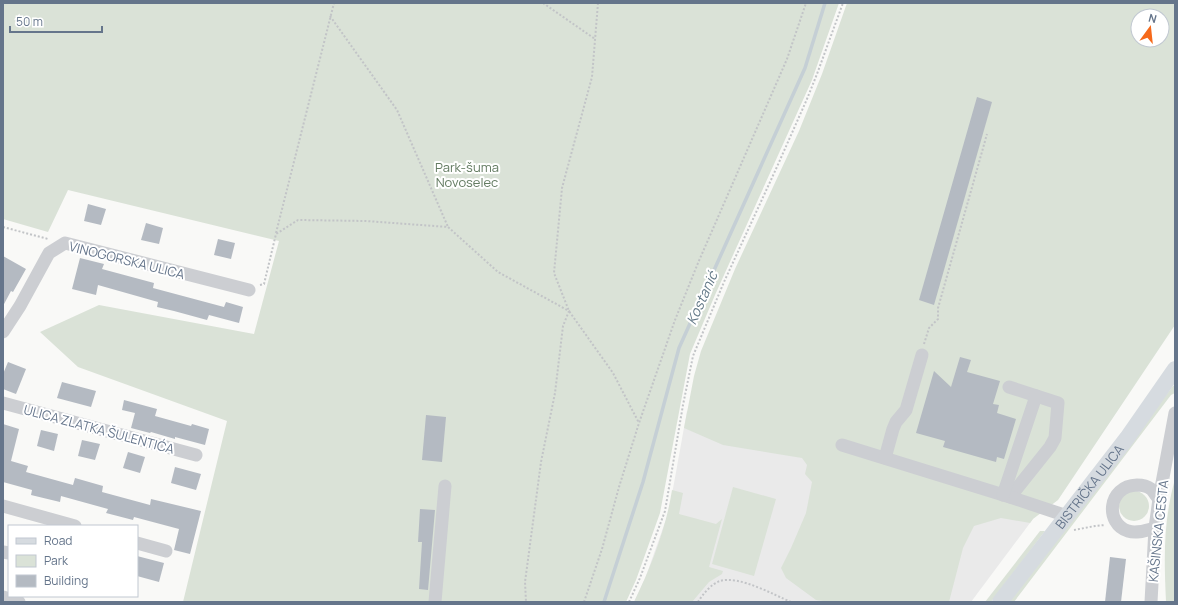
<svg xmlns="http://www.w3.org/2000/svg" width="1178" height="605" viewBox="0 0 1178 605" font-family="Manrope,sans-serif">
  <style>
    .built { fill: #eaeaea }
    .green { fill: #dae2d7; fill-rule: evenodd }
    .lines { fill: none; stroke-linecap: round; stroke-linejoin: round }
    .stream { stroke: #c5cfd5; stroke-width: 3.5 }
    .building { fill: #b4bac2 }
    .path { stroke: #c2c4c7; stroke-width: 2; stroke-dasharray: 2 2; stroke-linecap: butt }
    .minor { stroke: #ccced2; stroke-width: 13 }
    .major { stroke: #d6dbe0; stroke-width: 16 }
    .labels { text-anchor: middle; stroke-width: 4; stroke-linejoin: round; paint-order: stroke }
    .park-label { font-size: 13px; fill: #637b61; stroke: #fff }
    .street-label { font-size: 13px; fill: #65758b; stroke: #fff }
    .water-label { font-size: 14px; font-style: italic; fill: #617786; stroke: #fff }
  </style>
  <rect width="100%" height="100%" fill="#f9f9f7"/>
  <path class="built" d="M687 411 1033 519 971 602H634L646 576 669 511Z"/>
  <g class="green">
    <path d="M3 3H839L812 80 715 295 690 354 660 513 636 580 626 602H183L227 421 78 367 40 332 99 305 254 334 279 241 68 190 48 232 3 219 4 69 3 68Z"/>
    <path d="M847 3H1175V325L1058 500 1033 519 1030 523 1001 518 974 526 963 548 949 602H830L816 600 786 578 781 568 791 548 806 513 812 482 805 474 807 465 802 458 723 445 684 428 694 376 701 351 735 269 799 131 822 74ZM1138 16H1162V40H1138Z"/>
    <path d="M1175 385V393L1171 395 1014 602H1005L1173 386Z"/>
    <path d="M1175 479V602H1166C1164 558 1163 522 1175 479Z"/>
    <path d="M733 487 776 499 754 576 712 564Z"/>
    <path d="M672 490 683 493 679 514 716 524 722 519 709 567 723 571 722 574 709 582 692 602H634C651 567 666 529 672 490Z"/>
    <circle cx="1134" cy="506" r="15"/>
    <path d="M1040 531H1045L991 602H985Z"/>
  </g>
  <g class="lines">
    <path class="stream" d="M604 602 643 482 679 348 805 68 825 3"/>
  </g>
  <g class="building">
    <path d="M977 97 992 102 934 305 919 300Z"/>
    <path d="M88 204 106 209 101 225 84 221Z"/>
    <path d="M146 223 163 228 159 244 141 240Z"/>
    <path d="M218 239 235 243 231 259 214 255Z"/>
    <path d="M3 256 26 269 13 292 11 291 3 306Z"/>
    <path d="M80 258 104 264 102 269 154 283 153 288 224 307 226 302 243 307 239 323 209 315 207 320 174 311 157 307 158 302 98 285 96 295 72 289Z"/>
    <path d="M960 357 971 360 967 372 1000 381 993 404 999 405 997 413 1016 419 1004 459 997 457 996 462 943 447 945 441 916 433 934 371 951 387Z"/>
    <path d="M8 362 26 369 16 394 3 389V374Z"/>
    <path d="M62 382 96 391 91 407 57 398Z"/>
    <path d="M124 400 157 409 155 416 191 426 192 424 209 429 205 445 175 437V439L151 432 150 433 131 428 135 413 122 410Z"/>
    <path d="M426 415 446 417 442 462 422 460Z"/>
    <path d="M3 424 19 429 11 461 28 466 26 472 73 485 75 478 103 486 102 492 150 505 151 499 201 511 190 554 174 550 179 529 134 517 133 520 106 513 108 509 61 496 60 502 31 495 32 490 3 482Z"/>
    <path d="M41 430 58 434 54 451 37 446Z"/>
    <path d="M82 440 100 444 95 460 78 456Z"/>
    <path d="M128 452 145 457 140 473 123 468Z"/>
    <path d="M175 467 201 474 196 490 171 483Z"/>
    <path d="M420 509 435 510 428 590 419 589 422 542H418Z"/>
    <path d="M137 556 164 563 159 582 137 576Z"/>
    <path d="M1110 557 1126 559 1121 602H1105Z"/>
  </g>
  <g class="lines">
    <g class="path">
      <path d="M543 3 595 39"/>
      <path d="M598 3 592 77 562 188 554 273 569 311 613 373 639 423"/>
      <path d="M330 16 397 110 448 227"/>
      <path d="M3 227 48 239"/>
      <path d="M276 233 334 3"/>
      <path d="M260 285 264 284 276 234 298 220 366 221 448 227 498 272 569 311 563 326 555 393 541 462 525 582 526 602"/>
      <path d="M924 344 929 328 938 319V308L987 134"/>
      <path d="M1074 530 1095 526 1105 525"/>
      <path d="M584 602 602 549 619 487 639 423 675 320 698 263 787 59 806 3"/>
      <path d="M629 602 640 578 665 511 683 405 693 356 724 282 776 169 807 99 817 74 843 3"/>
      <path d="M698 602C703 594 711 584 720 581 739 575 774 595 791 602"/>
    </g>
    <g class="minor">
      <path d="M3 332 20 306 49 253 65 243 249 290"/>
      <path d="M1009 387 1058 403 1055 438 1050 447 1010 497"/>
      <path d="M3 403 196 455"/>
      <path d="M842 445 1010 497 1067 516"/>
      <path d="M885 458 893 429 896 422 906 410 922 355"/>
      <path d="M1003 495 1036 396"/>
      <path d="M3 506 75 526"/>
      <path d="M1155 528C1147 530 1137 534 1128 531 1105 524 1107 486 1137 485 1142 485 1147 486 1151 489 1154 492 1156 496 1159 499"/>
      <path d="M137 543 166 551"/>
      <path d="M3 552 9 553"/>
      <path d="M3 597 19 602"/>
      <path d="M435 602 445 486"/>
      <path d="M1151 602 1155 528 1159 499 1175 413"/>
    </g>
    <path class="major" id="s1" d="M1000 602 1127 438 1175 369"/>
  </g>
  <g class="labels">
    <g class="park-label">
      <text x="467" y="172">Park-šuma<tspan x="467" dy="15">Novoselec</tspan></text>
    </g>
    <g class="street-label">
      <text transform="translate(127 260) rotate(14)" y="5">VINOGORSKA ULICA</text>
      <text transform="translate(99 429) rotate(15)" y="5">ULICA ZLATKA ŠULENTIĆA</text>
      <text dy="5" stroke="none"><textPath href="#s1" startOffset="146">BISTRIČKA ULICA</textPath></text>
      <text transform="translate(1158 531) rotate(-84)" y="5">KAŠINSKA CESTA</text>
    </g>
    <g class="water-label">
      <text transform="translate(702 298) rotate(-66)" y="5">Kostanić</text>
    </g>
  </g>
  <rect width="1178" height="605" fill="none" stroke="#65758b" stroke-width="8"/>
  <rect x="8" y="525" width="130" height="72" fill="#ffffff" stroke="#c1c8d1"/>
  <rect x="16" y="538" width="20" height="6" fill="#d6dbe0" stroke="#c1c8d1"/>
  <text x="44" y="545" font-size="12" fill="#65758b">Road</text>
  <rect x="16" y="555" width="20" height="12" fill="#dae2d7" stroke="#c1c8d1"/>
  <text x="44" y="565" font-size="12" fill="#65758b">Park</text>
  <rect x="16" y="575" width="20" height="12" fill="#b4bac2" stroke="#c1c8d1"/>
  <text x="44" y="585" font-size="12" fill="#65758b">Building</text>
  <g transform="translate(1150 28) rotate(15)"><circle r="19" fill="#ffffff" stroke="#c1c8d1"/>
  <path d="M0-3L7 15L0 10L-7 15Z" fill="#f6691a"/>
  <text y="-6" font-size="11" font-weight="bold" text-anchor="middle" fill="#65758b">N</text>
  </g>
  <path d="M10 26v6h92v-6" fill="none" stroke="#65758b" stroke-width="2"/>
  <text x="16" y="26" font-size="12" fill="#65758b" stroke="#ffffff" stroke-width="3" paint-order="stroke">50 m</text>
</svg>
